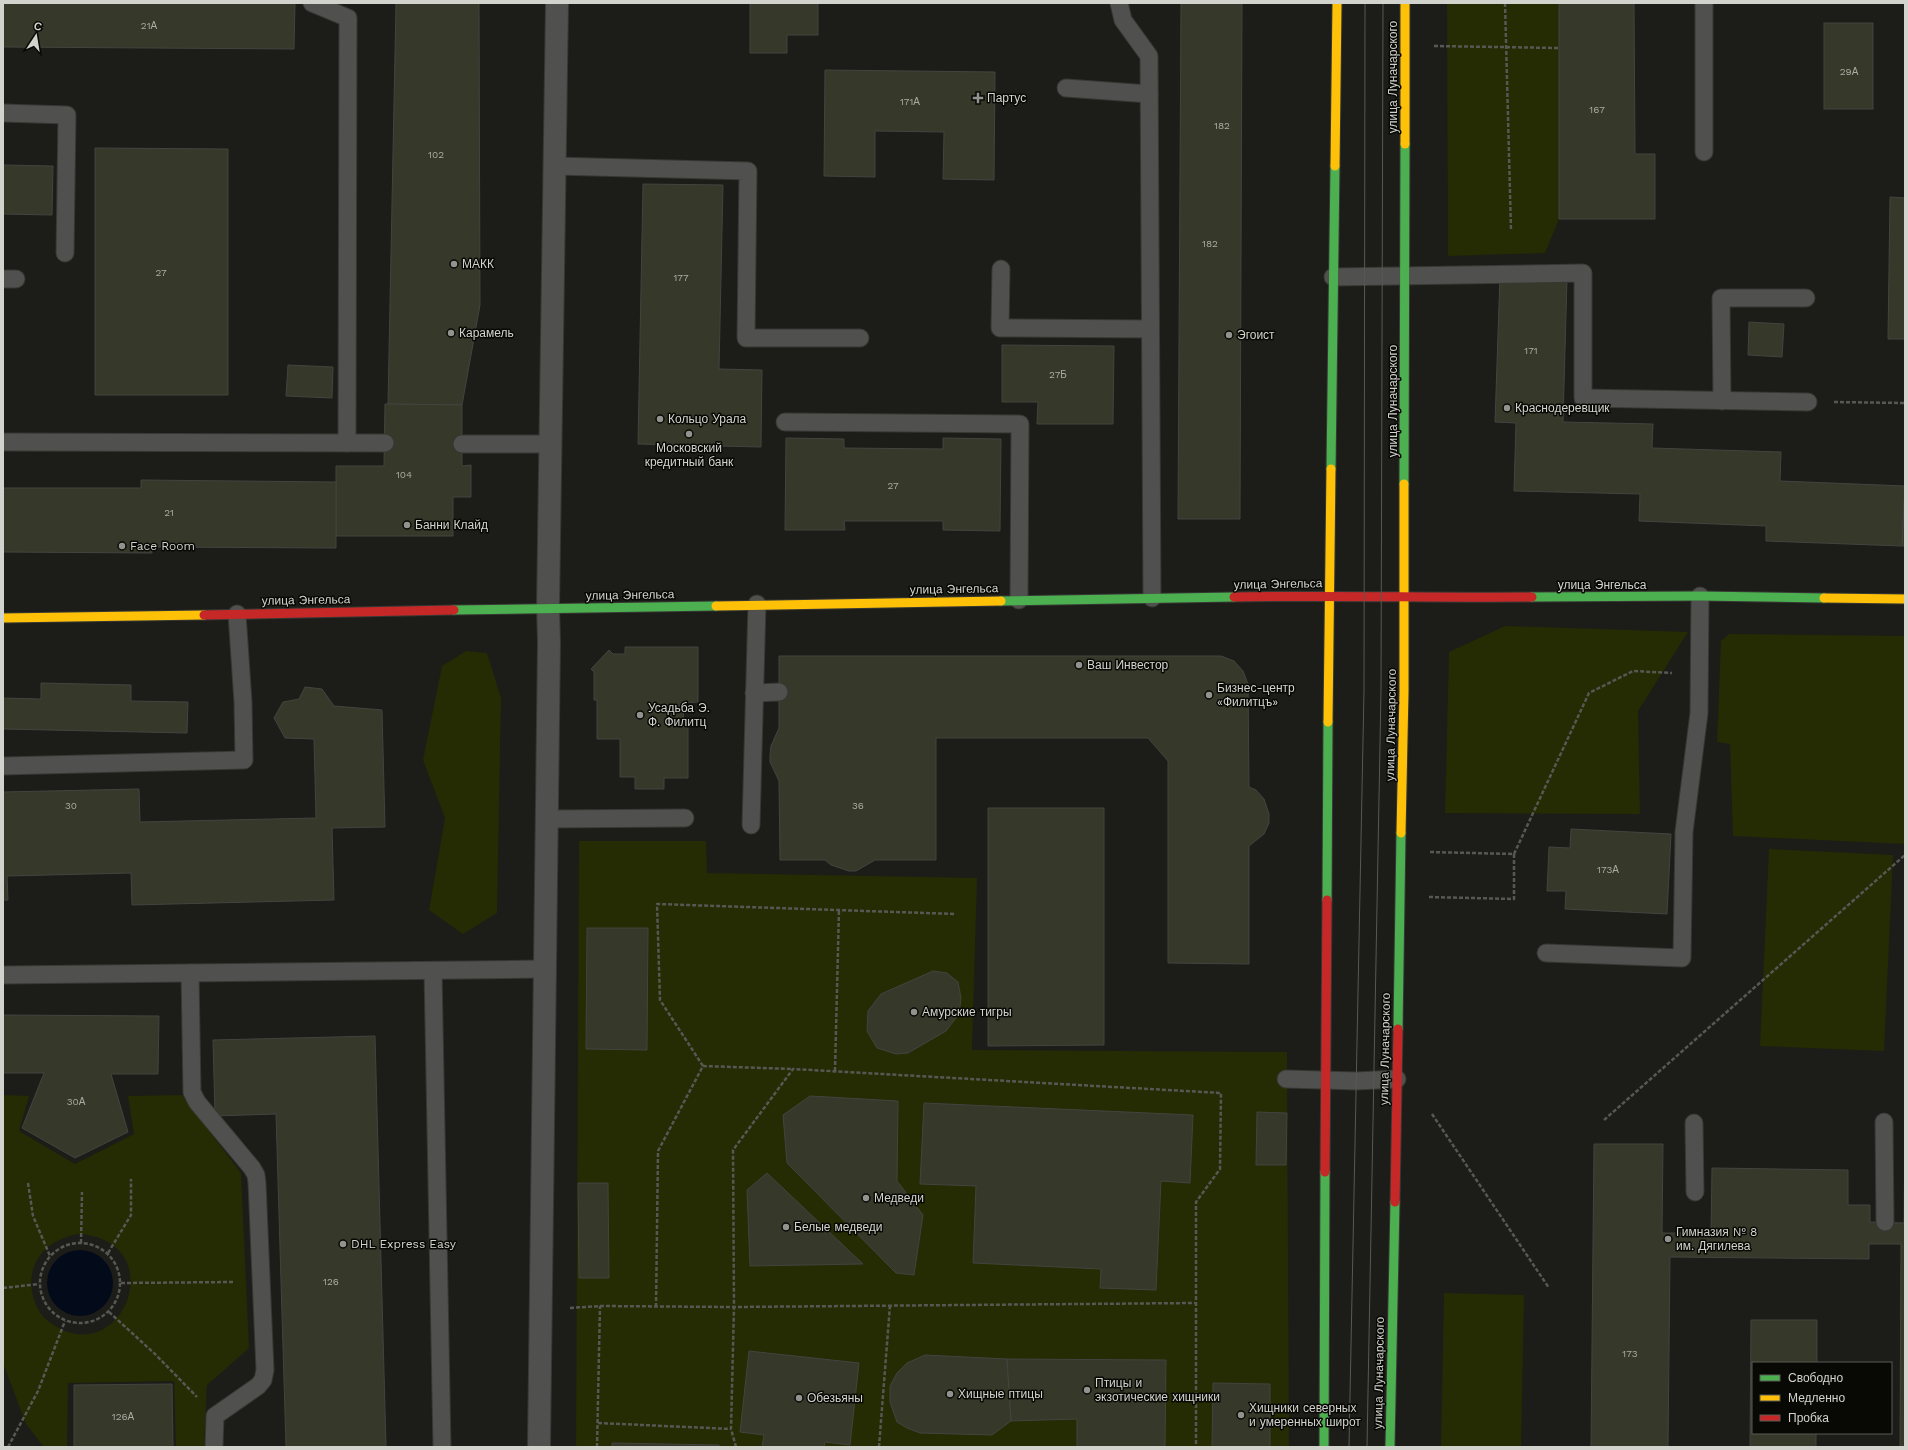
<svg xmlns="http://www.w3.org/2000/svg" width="1908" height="1450" viewBox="0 0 1908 1450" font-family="'Work Sans',sans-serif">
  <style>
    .green { fill: #252b03; fill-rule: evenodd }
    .water { fill: #030a19 }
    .building { fill: #363929; stroke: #424440 }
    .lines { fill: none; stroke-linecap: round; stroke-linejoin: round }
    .lane-casing { stroke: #373834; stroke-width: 19 }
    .street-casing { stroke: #373834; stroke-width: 24 }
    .fast-casing { stroke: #373834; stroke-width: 11 }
    .slow-casing { stroke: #373834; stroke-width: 11 }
    .jam-casing { stroke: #373834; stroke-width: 11 }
    .path { stroke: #575854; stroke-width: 2.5; stroke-dasharray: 4 2; stroke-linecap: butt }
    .lane { stroke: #50514e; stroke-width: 17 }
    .street { stroke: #50514e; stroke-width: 22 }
    .fast { stroke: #4caf50; stroke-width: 9 }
    .slow { stroke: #ffc107; stroke-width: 9 }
    .jam { stroke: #c62828; stroke-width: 9 }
    .tram { stroke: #585854; stroke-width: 1 }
    .poi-dot { fill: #92938e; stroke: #080905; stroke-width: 1.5 }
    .labels { text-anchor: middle; stroke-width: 3; stroke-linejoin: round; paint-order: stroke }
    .number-label { font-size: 10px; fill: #abaca4 }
    .street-label { font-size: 12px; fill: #d2d3cd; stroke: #080905 }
    .poi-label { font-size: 12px; fill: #d2d3cd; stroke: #080905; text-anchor: start }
  </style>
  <rect width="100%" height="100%" fill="#1c1d18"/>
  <g class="green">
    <path d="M1447 3H1559V219L1545 253 1448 256Z"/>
    <path d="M1505 626 1688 632 1638 711 1640 814 1445 813 1449 652Z"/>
    <path d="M1729 634 1905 636V844L1733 836 1730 744 1717 742 1721 641Z"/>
    <path d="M466 651 487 653 501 698 497 913 463 934 429 910 445 818 423 760 442 666Z"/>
    <path d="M579 841H706L707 873 977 878 972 1050 1287 1052 1289 1447H576Z"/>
    <path d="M1769 849 1893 855 1884 1051 1760 1046Z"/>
    <path d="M3 1095 29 1096 19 1131 75 1164 134 1134 128 1096 182 1095 241 1173 249 1348 207 1385 204 1447H176L174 1381 68 1383 67 1447H44L26 1424 3 1363ZM79 1234C175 1241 121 1377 48 1321 35 1311 29 1290 32 1274 37 1250 56 1238 79 1234Z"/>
    <path d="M1444 1293 1524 1295 1521 1447H1441Z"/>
  </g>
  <circle class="water" cx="80" cy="1283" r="33"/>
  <g class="building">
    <path d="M3 3H295L294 49 3 47Z"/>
    <path d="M396 3H479L480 305 462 405 388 404Z"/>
    <path d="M750 3H818V35H787V53H750Z"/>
    <path d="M1181 3H1242L1240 519H1178Z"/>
    <path d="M1559 3H1634L1635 154H1655V219H1559Z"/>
    <rect x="1824" y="23" width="49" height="86"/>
    <path d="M825 70 995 72 994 180 943 179 944 132 875 131V177L824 176Z"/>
    <path d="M95 148 228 149V395H95Z"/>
    <path d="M3 165 53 166 52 215 3 214Z"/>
    <path d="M643 184 723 185 719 369 762 370 761 447 638 444Z"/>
    <path d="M1890 197 1905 198V339H1888Z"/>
    <path d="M1500 276 1567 278 1563 422 1653 424 1652 448 1781 452 1780 481 1905 486 1902 546 1766 541V526L1639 521 1640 494 1514 491 1516 423 1495 422Z"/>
    <path d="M1749 322 1784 324 1782 357 1748 355Z"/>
    <path d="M1002 345 1114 346 1113 424H1037L1038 402H1002Z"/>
    <path d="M288 365 333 367 332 398 286 396Z"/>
    <path d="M385 404 462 405V466L471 465V497H453V536H336V466H384Z"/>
    <path d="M786 438 844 439V448L943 449V438L1001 439 1000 531 943 530V521H844L845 530H785Z"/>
    <path d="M141 480 336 482V548L152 547V553L3 552V488H141Z"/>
    <path d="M1905 488V546H1902Z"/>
    <path d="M625 647H698V702L683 703 684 728 688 727V778H664V789H635V777H620V739H597V700H594V672L591 669 609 650 613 654H625Z"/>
    <path d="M779 656H1221L1234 661 1243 671 1248 684 1249 787 1256 790 1264 799 1269 814V823L1264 834 1249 846V964L1168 963V761L1148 738H936V860H875L856 871H849L831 865 825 860H780L779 781 770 762V755L771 746 779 728Z"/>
    <path d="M41 683 131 685V701L188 702 187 733 3 729V698L41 699Z"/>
    <path d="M305 687 322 689 334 706 382 710 385 827 332 828 334 900 132 905 131 873 7 876 8 900H3V792L139 789 140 822 316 818 314 739 285 738 274 718 283 702 299 699Z"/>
    <path d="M988 808H1104V1045L988 1046Z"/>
    <path d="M1571 829 1671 834 1667 914 1565 909 1566 891H1547L1549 847 1570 848Z"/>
    <path d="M587 928H648L647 1050 586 1049Z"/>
    <path d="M933 971 947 973 958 982 961 998 959 1014 946 1031 908 1053 896 1054 877 1048 867 1031 868 1011 881 994Z"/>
    <path d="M3 1015 159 1016 158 1074H111L128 1132 75 1158 22 1128 44 1073H3Z"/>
    <path d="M375 1036 386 1447H286L276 1114 215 1116 213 1040Z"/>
    <path d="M810 1096 898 1101 897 1181 923 1215 914 1275 896 1273 787 1163 783 1115Z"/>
    <path d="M924 1103 1193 1115 1190 1183 1161 1181 1156 1290 1100 1288 1101 1269 973 1263 976 1186 920 1184Z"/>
    <path d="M1257 1112 1287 1113 1286 1165H1256Z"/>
    <path d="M1905 1133V1447H1900L1901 1244H1869V1259L1670 1257 1668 1447H1591L1594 1144H1663L1662 1233H1711L1712 1168 1848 1170V1205H1870V1222L1904 1223Z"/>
    <path d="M767 1173 863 1264 750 1266 747 1190Z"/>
    <path d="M578 1183H608L609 1278H579Z"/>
    <path d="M1751 1320H1817V1363H1753V1433H1816V1447H1750Z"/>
    <path d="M749 1351 859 1363 850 1445 825 1442 824 1447H762L764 1435 740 1432Z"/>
    <path d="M925 1355 1007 1359 1011 1421 992 1435 920 1433 907 1428 897 1422 890 1402V1386L897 1373 907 1363Z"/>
    <path d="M1007 1359 1166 1360 1165 1447H1077V1419L1011 1421Z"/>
    <path d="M1213 1383 1270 1384V1447H1212Z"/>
    <path d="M172 1384 173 1447H74V1385Z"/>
    <path d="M612 1443 719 1445V1447H612Z"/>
  </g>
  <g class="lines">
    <defs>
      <g id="lane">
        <path d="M312 3 348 18 347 443"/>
        <path d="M1119 3 1123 20 1149 56 1152 598"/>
        <path d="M1704 3V152"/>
        <path d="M1066 88 1149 94"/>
        <path d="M3 113 67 115 65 253"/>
        <path d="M555 166 748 171 746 338H860"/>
        <path d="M1001 269 1000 328 1150 329"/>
        <path d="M1333 277 1583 273V398L1808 402"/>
        <path d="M3 279H16"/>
        <path d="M1722 401 1721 298H1806"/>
        <path d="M785 422 1020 424 1019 600"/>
        <path d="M3 442 385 443"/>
        <path d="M462 444H551"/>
        <path d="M754 693 779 692"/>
        <path d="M3 766 244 760 243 702 237 614"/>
        <path d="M547 819 685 818"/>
        <path d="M751 825 757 604"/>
        <path d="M1546 953 1682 958 1684 832 1699 713 1700 596"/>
        <path d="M433 971 442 1447"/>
        <path d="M190 973 192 1092 197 1102 252 1168 256 1175 257 1183 265 1370 263 1380 258 1386 215 1416 214 1447"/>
        <path d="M3 975 545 969"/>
        <path d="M1286 1079 1356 1081 1397 1079"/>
        <path d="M1884 1122 1885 1222"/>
        <path d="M1694 1123 1695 1192"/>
      </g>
      <path id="street" d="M539 1447 549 642 548 608 557 3"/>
      <g id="fast">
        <path d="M1331 469 1335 166"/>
        <path d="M1404 484 1405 144"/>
        <path d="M1532 597 1700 596 1824 598"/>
        <path d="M1001 601 1234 597"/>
        <path d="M454 610 716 606"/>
        <path d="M1327 900 1328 722"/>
        <path d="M1398 1029 1401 833"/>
        <path d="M1324 1447 1325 1172"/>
        <path d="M1390 1447 1395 1202"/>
      </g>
      <g id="slow">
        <path d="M1405 144V3"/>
        <path d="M1335 166 1337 3"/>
        <path d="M1824 598 1905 599"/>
        <path d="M716 606 1001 601"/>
        <path d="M3 618 204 615"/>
        <path d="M1328 722 1331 469"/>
        <path d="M1401 833 1404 691V484"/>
      </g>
      <g id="jam">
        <path d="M1234 597C1333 595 1432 598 1532 597"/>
        <path d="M204 615 454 610"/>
        <path d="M1325 1172 1327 900"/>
        <path d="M1395 1202 1398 1029"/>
      </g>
    </defs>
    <use href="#lane" class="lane-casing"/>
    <use href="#street" class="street-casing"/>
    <use href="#fast" class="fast-casing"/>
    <use href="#slow" class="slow-casing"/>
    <use href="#jam" class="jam-casing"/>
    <g class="path">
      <path d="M1505 3 1511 230"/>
      <path d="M1434 46 1559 48"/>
      <path d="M1834 402 1905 403"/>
      <path d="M1514 854 1589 693 1633 671 1672 673"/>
      <path d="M1429 897 1514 899V854L1429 852"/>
      <path d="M703 1066 660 1000 657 904 956 914"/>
      <path d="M835 1071 839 909"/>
      <path d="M1432 1114 1549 1288"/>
      <path d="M1604 1120 1905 855"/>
      <path d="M28 1183 33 1216 50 1256"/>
      <circle cx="80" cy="1283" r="40"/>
      <path d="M81 1243 82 1192"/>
      <path d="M108 1253 131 1215V1179"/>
      <path d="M121 1283 235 1282"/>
      <path d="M3 1288 39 1284"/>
      <path d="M656 1307 658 1151 703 1066 793 1069"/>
      <path d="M570 1308 600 1306 734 1307 1195 1303"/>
      <path d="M109 1312 155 1354 197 1397"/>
      <path d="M598 1423 731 1429"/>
      <path d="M8 1447 38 1391 65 1321"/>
      <path d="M597 1447 600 1306"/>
      <path d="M736 1447 731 1429 734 1307 733 1150 793 1069 1221 1093 1220 1169 1196 1202V1447"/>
      <path d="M879 1447 890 1305"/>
    </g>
    <use href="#lane" class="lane"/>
    <use href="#street" class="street"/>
    <use href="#fast" class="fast"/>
    <use href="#slow" class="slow"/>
    <use href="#jam" class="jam"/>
    <g class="tram">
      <path d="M1349 1447 1364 690 1365 3"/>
      <path d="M1367 1447 1381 690 1383 3"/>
    </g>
  </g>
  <g class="poi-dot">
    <path d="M976 92h4v4h4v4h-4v4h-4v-4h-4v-4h4z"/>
    <circle cx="454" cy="264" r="4"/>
    <circle cx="451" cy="333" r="4"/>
    <circle cx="1229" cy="335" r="4"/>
    <circle cx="1507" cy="408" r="4"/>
    <circle cx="660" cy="419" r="4"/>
    <circle cx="689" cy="434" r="4"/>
    <circle cx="407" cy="525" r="4"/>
    <circle cx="122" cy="546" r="4"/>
    <circle cx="1079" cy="665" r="4"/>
    <circle cx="1209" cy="695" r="4"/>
    <circle cx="640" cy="715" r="4"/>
    <circle cx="914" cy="1012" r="4"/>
    <circle cx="866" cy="1198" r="4"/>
    <circle cx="786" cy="1227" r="4"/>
    <circle cx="1668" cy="1239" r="4"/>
    <circle cx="343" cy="1244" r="4"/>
    <circle cx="1087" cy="1390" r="4"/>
    <circle cx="950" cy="1394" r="4"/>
    <circle cx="799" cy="1398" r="4"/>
    <circle cx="1241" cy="1415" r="4"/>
  </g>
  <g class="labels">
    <g class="number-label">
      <text x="149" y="29">21А</text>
      <text x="1849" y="75">29А</text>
      <text x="910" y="105">171А</text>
      <text x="1597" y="113">167</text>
      <text x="1222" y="129">182</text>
      <text x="436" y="158">102</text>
      <text x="1210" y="247">182</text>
      <text x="161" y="276">27</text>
      <text x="681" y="281">177</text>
      <text x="1531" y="354">171</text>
      <text x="1058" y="378">27Б</text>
      <text x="404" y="478">104</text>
      <text x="893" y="489">27</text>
      <text x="169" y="516">21</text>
      <text x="71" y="809">30</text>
      <text x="858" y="809">36</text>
      <text x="1608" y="873">173А</text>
      <text x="76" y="1105">30А</text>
      <text x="331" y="1285">126</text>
      <text x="1630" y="1357">173</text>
      <text x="123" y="1420">126А</text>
    </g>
    <g class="street-label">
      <text transform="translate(1393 77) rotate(-90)" y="4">улица Луначарского</text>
      <text transform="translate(1393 401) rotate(-90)" y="4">улица Луначарского</text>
      <text transform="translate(1278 584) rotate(-1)" y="4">улица Энгельса</text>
      <text x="1602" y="589">улица Энгельса</text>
      <text transform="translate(954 589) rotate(-1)" y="4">улица Энгельса</text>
      <text transform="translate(630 595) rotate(-1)" y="4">улица Энгельса</text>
      <text transform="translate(306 600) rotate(-1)" y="4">улица Энгельса</text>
      <text transform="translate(1391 725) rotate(-89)" y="4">улица Луначарского</text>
      <text transform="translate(1385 1049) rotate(-89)" y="4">улица Луначарского</text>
      <text transform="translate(1379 1373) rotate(-89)" y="4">улица Луначарского</text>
    </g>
    <g class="poi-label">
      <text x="987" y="102">Партус</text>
      <text x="462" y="268">МАКК</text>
      <text x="459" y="337">Карамель</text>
      <text x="1237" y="339">Эгоист</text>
      <text x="1515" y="412">Краснодеревщик</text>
      <text x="668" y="423">Кольцо Урала</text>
      <text x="689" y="452" text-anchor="middle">Московский<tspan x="689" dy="14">кредитный банк</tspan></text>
      <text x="415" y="529">Банни Клайд</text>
      <text x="130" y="550">Face Room</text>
      <text x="1087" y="669">Ваш Инвестор</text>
      <text x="1217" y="692">Бизнес-центр<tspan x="1217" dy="14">«Филитцъ»</tspan></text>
      <text x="648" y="712">Усадьба Э.<tspan x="648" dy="14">Ф. Филитц</tspan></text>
      <text x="922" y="1016">Амурские тигры</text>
      <text x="874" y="1202">Медведи</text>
      <text x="794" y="1231">Белые медведи</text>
      <text x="1676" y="1236">Гимназия № 8<tspan x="1676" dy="14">им. Дягилева</tspan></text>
      <text x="351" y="1248">DHL Express Easy</text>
      <text x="1095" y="1387">Птицы и<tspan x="1095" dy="14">экзотические хищники</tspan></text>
      <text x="958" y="1398">Хищные птицы</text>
      <text x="807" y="1402">Обезьяны</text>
      <text x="1249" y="1412">Хищники северных<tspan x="1249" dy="14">и умеренных широт</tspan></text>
    </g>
  </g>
  <rect width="1908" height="1450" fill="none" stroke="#d2d3cd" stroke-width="8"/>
  <rect x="1752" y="1362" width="140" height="72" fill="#080905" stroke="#595a55"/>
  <rect x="1760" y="1375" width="20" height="6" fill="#4caf50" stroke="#595a55"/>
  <text x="1788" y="1382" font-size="12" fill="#d2d3cd">Свободно</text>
  <rect x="1760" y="1395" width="20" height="6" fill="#ffc107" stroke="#595a55"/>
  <text x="1788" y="1402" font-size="12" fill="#d2d3cd">Медленно</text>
  <rect x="1760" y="1415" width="20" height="6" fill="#c62828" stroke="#595a55"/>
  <text x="1788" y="1422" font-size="12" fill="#d2d3cd">Пробка</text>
  <g transform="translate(36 36) rotate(12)" stroke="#080905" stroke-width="3" paint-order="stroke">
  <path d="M0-3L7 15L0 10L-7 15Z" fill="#d2d3cd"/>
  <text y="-6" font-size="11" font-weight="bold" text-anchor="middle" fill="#d2d3cd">С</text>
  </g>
</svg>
